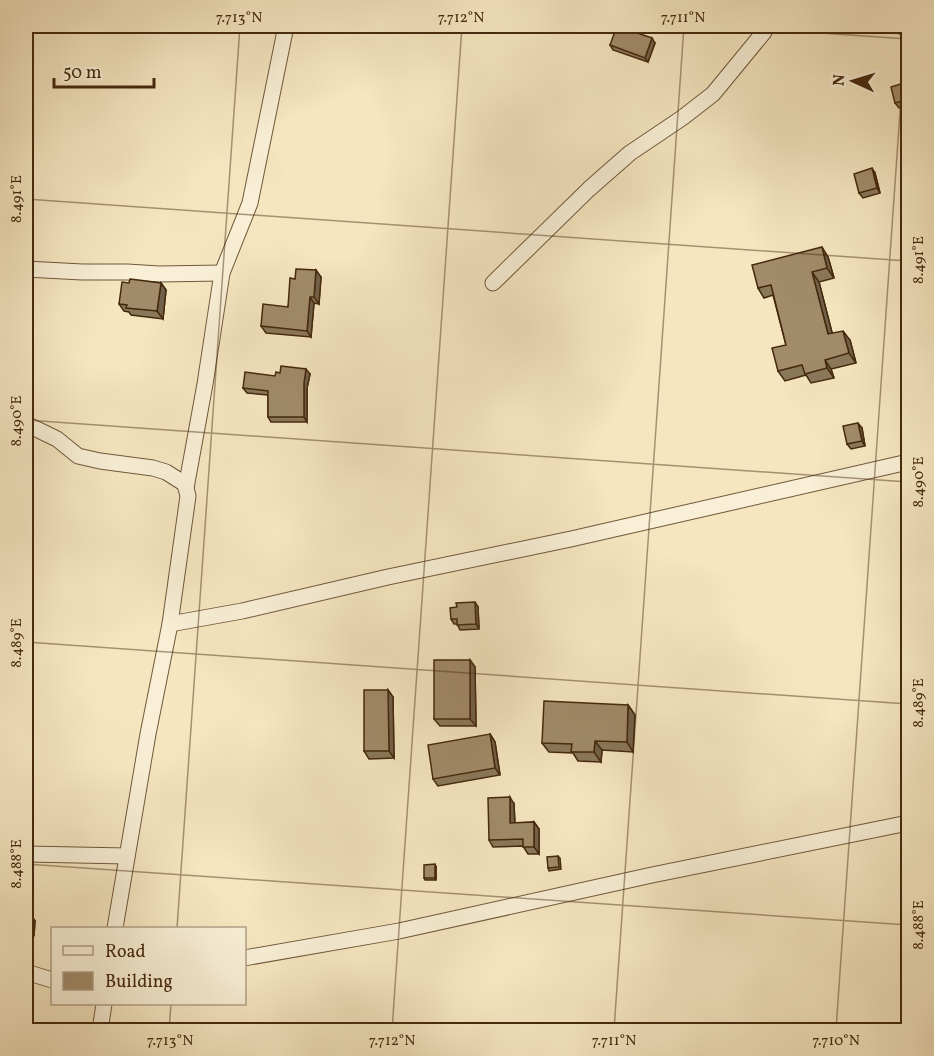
<svg xmlns="http://www.w3.org/2000/svg" width="934" height="1056" viewBox="0 0 934 1056" font-family="Vollkorn,serif">
  <style>
    .lines { fill: none; stroke-linecap: round; stroke-linejoin: round }
    .minor-casing { stroke: #71583a; stroke-width: 17 }
    .minor { stroke: #f8efd6; stroke-width: 15 }
    .wall { fill: #8a785b; stroke: #45290d; stroke-width: 1.5 }
    .shaded-wall { fill: #71614a; stroke: #45290d; stroke-width: 1.5 }
    .building { fill: #a18b6a; stroke: #45290d; stroke-width: 1.5 }
    .ticks { fill: none; stroke: #45290d; stroke-width: 1.5; stroke-opacity: 0.45 }
    .neatline { fill: none; stroke: #45290d; stroke-width: 2 }
    .ticks-label { font-size: 15px; text-anchor: middle; fill: #45290d }
  </style>
  <rect width="100%" height="100%" fill="#f5e6c0"/>
  <filter id="stains"><feTurbulence type="fractalNoise" baseFrequency=".00333" numOctaves="4"/><feColorMatrix values="0 0 0 0 .2 0 0 0 0 .09 0 0 0 0 .02 0 0 0 .5 -.17"/></filter>
  <radialGradient id="worn" r=".72"><stop offset=".6" stop-color="#630" stop-opacity="0"/><stop offset="1" stop-color="#630" stop-opacity=".3"/></radialGradient>
  <g class="lines">
    <defs>
      <g id="minor">
        <path d="M904 28V26"/>
        <path d="M26 269 82 272H127L159 274 222 273"/>
        <path d="M493 283 589 189 630 153 682 118 713 94 764 32 766 26"/>
        <path d="M26 424 57 439 78 456 100 461 153 468 166 472 185 484 188 496 170 624 148 734 115 928"/>
        <path d="M186 488 205 384 222 273 250 203 286 26"/>
        <path d="M170 624 242 611 388 577 571 539 908 462"/>
        <path d="M26 854 127 856"/>
        <path d="M244 958 399 931 652 875 908 823"/>
        <path d="M26 972 52 980"/>
        <path d="M100 1030 104 1004"/>
      </g>
    </defs>
    <use href="#minor" class="minor-casing"/>
    <use href="#minor" class="minor"/>
  </g>
  <g class="wall">
    <path d="M659 26H673L670 31Z"/>
    <path d="M655 43 648 62 613 50 610 45Z"/>
    <path d="M908 88 909 105 899 108 895 103Z"/>
    <path d="M875 173 880 193 863 198 859 193Z"/>
    <path d="M828 257 834 278 819 282 832 333 850 340 856 363 831 369 834 378 811 383 806 375 785 381 778 371 786 345 773 295 764 298 758 288Z"/>
    <path d="M321 277 319 304 314 303 311 337 266 333 261 326 288 307 295 279Z"/>
    <path d="M129 283H161L166 290 163 319 131 315 129 312 124 311 119 304Z"/>
    <path d="M310 374 307 388V422H271L268 417V395L247 393 243 388Z"/>
    <path d="M862 428 865 446 851 449 847 444Z"/>
    <path d="M478 607 479 629 460 630 457 624H454L451 619Z"/>
    <path d="M470 660 475 667 476 726H440L434 719Z"/>
    <path d="M388 690 393 697 394 758 369 759 364 751Z"/>
    <path d="M628 705 635 715 633 752 602 750 601 762 578 761 573 753 549 752 542 743Z"/>
    <path d="M490 734 495 742 500 775 438 786 433 779Z"/>
    <path d="M514 804 515 823 534 822 539 829V854H528L523 846 493 847 489 840Z"/>
    <path d="M558 856 560 858 561 869 549 871 548 868Z"/>
    <path d="M436 867V880H425L424 878Z"/>
    <path d="M26 915 35 921 34 935 30 934 28 945H26Z"/>
  </g>
  <g class="shaded-wall">
    <path d="M667 26H673L670 31Z"/>
    <path d="M652 38 655 43 648 62 645 58Z"/>
    <path d="M872 168 875 173 880 193 877 188Z"/>
    <path d="M822 247 828 257 834 278 827 268Z"/>
    <path d="M316 270 321 277 319 304 314 297Z"/>
    <path d="M812 272 819 282 835 344 828 334Z"/>
    <path d="M161 283 166 290 163 319 157 311Z"/>
    <path d="M310 297 314 303 311 337 307 331Z"/>
    <path d="M843 331 850 340 856 363 849 353Z"/>
    <path d="M825 360 831 369 834 378 827 368Z"/>
    <path d="M306 369 310 374 307 388V422L304 417V383Z"/>
    <path d="M858 423 862 428 865 446 862 441Z"/>
    <path d="M475 602 478 607 479 629 476 624Z"/>
    <path d="M470 660 475 667 476 726 470 719Z"/>
    <path d="M388 690 393 697 394 758 389 751Z"/>
    <path d="M628 705 635 715 633 752 627 742Z"/>
    <path d="M490 734 495 742 500 775 495 768Z"/>
    <path d="M595 741 602 750 601 762 594 752Z"/>
    <path d="M510 797 514 804 515 829 510 823Z"/>
    <path d="M534 822 539 829V854L534 847Z"/>
    <path d="M435 864 436 867V880L435 878Z"/>
    <path d="M32 916 35 921 34 935 30 930Z"/>
    <path d="M26 929 30 934 28 945 26 941Z"/>
  </g>
  <g class="building">
    <path d="M617 26 652 38 645 58 610 45Z"/>
    <path d="M904 83 909 99 895 103 891 87Z"/>
    <path d="M872 168 877 188 859 193 854 174Z"/>
    <path d="M822 247 827 268 812 272 828 334 843 331 849 353 825 360 827 368 805 374 802 365 778 371 772 348 786 345 771 285 758 288 752 265Z"/>
    <path d="M296 269 316 270 314 297H310L307 331 261 326 263 304 288 307 290 278 295 279Z"/>
    <path d="M130 279 161 283 157 311 126 308 127 305 119 304 122 282 129 283Z"/>
    <path d="M281 366 306 369 304 383V417H268V391L243 388 245 372 275 376 276 372 280 373Z"/>
    <path d="M858 423 862 441 847 444 843 426Z"/>
    <path d="M475 602 476 624 457 625V619H451L450 608 457 607 456 603Z"/>
    <rect x="434" y="660" width="36" height="59"/>
    <path d="M364 690H388L389 751H364Z"/>
    <path d="M544 701 628 705 627 742 595 741 594 752H571L572 744 542 743Z"/>
    <path d="M490 734 495 768 433 779 428 745Z"/>
    <path d="M510 797V823L534 822V847H523V839L489 840 488 798Z"/>
    <path d="M558 856 559 867 548 868 547 857Z"/>
    <path d="M435 864V878H424V865Z"/>
    <path d="M26 915 32 916 30 930 26 929V935Z"/>
  </g>
  <path class="ticks" d="M716 26 908 39M26 199 908 261M26 420 908 482M26 642 908 704M26 864 908 925M177 928 240 26M169 1030 171 1004M392 1030 462 26M614 1030 684 26M836 1030 906 26"/>
  <rect width="934" height="1056" fill="none" stroke="#f5e6c0" stroke-width="66"/>
  <rect x="51" y="927" width="195" height="78" fill="#f8efd6" stroke="#b0a086" stroke-width="1.5"/>
  <rect x="63" y="946" width="30" height="9" fill="#f8efd6" stroke="#b0a086" stroke-width="1.5"/>
  <text x="105" y="957" font-size="18" fill="#45290d">Road</text>
  <rect x="63" y="972" width="30" height="18" fill="#a18b6a" stroke="#b0a086" stroke-width="1.5"/>
  <text x="105" y="987" font-size="18" fill="#45290d">Building</text>
  <g transform="translate(853 81) rotate(274)" stroke="#f8efd6" stroke-width="4.5" paint-order="stroke">
  <path d="M0-4.5L10 22L0 15L-10 22Z" fill="#45290d"/>
  <text y="-9" font-size="16" font-weight="bold" text-anchor="middle" fill="#45290d">N</text>
  </g>
  <path d="M54 78v9h100v-9" fill="none" stroke="#45290d" stroke-width="3"/>
  <text x="63" y="78" font-size="18" fill="#45290d" stroke="#f8efd6" stroke-width="4.5" paint-order="stroke">50 m</text>
  <rect x="33" y="33" width="868" height="990" class="neatline"/>
  <g class="ticks-label">
    <text x="239" y="22">7.713°N</text>
    <text x="461" y="22">7.712°N</text>
    <text x="683" y="22">7.711°N</text>
    <text transform="translate(16 199) rotate(-90)" y="5">8.491°E</text>
    <text transform="translate(918 260) rotate(-90)" y="5">8.491°E</text>
    <text transform="translate(16 421) rotate(-90)" y="5">8.490°E</text>
    <text transform="translate(918 482) rotate(-90)" y="5">8.490°E</text>
    <text transform="translate(16 643) rotate(-90)" y="5">8.489°E</text>
    <text transform="translate(918 703) rotate(-90)" y="5">8.489°E</text>
    <text transform="translate(16 864) rotate(-90)" y="5">8.488°E</text>
    <text transform="translate(918 925) rotate(-90)" y="5">8.488°E</text>
    <text x="170" y="1045">7.713°N</text>
    <text x="392" y="1045">7.712°N</text>
    <text x="614" y="1045">7.711°N</text>
    <text x="836" y="1045">7.710°N</text>
  </g>
  <rect width="100%" height="100%" filter="url(#stains)"/>
  <rect width="100%" height="100%" fill="url(#worn)"/>
</svg>
